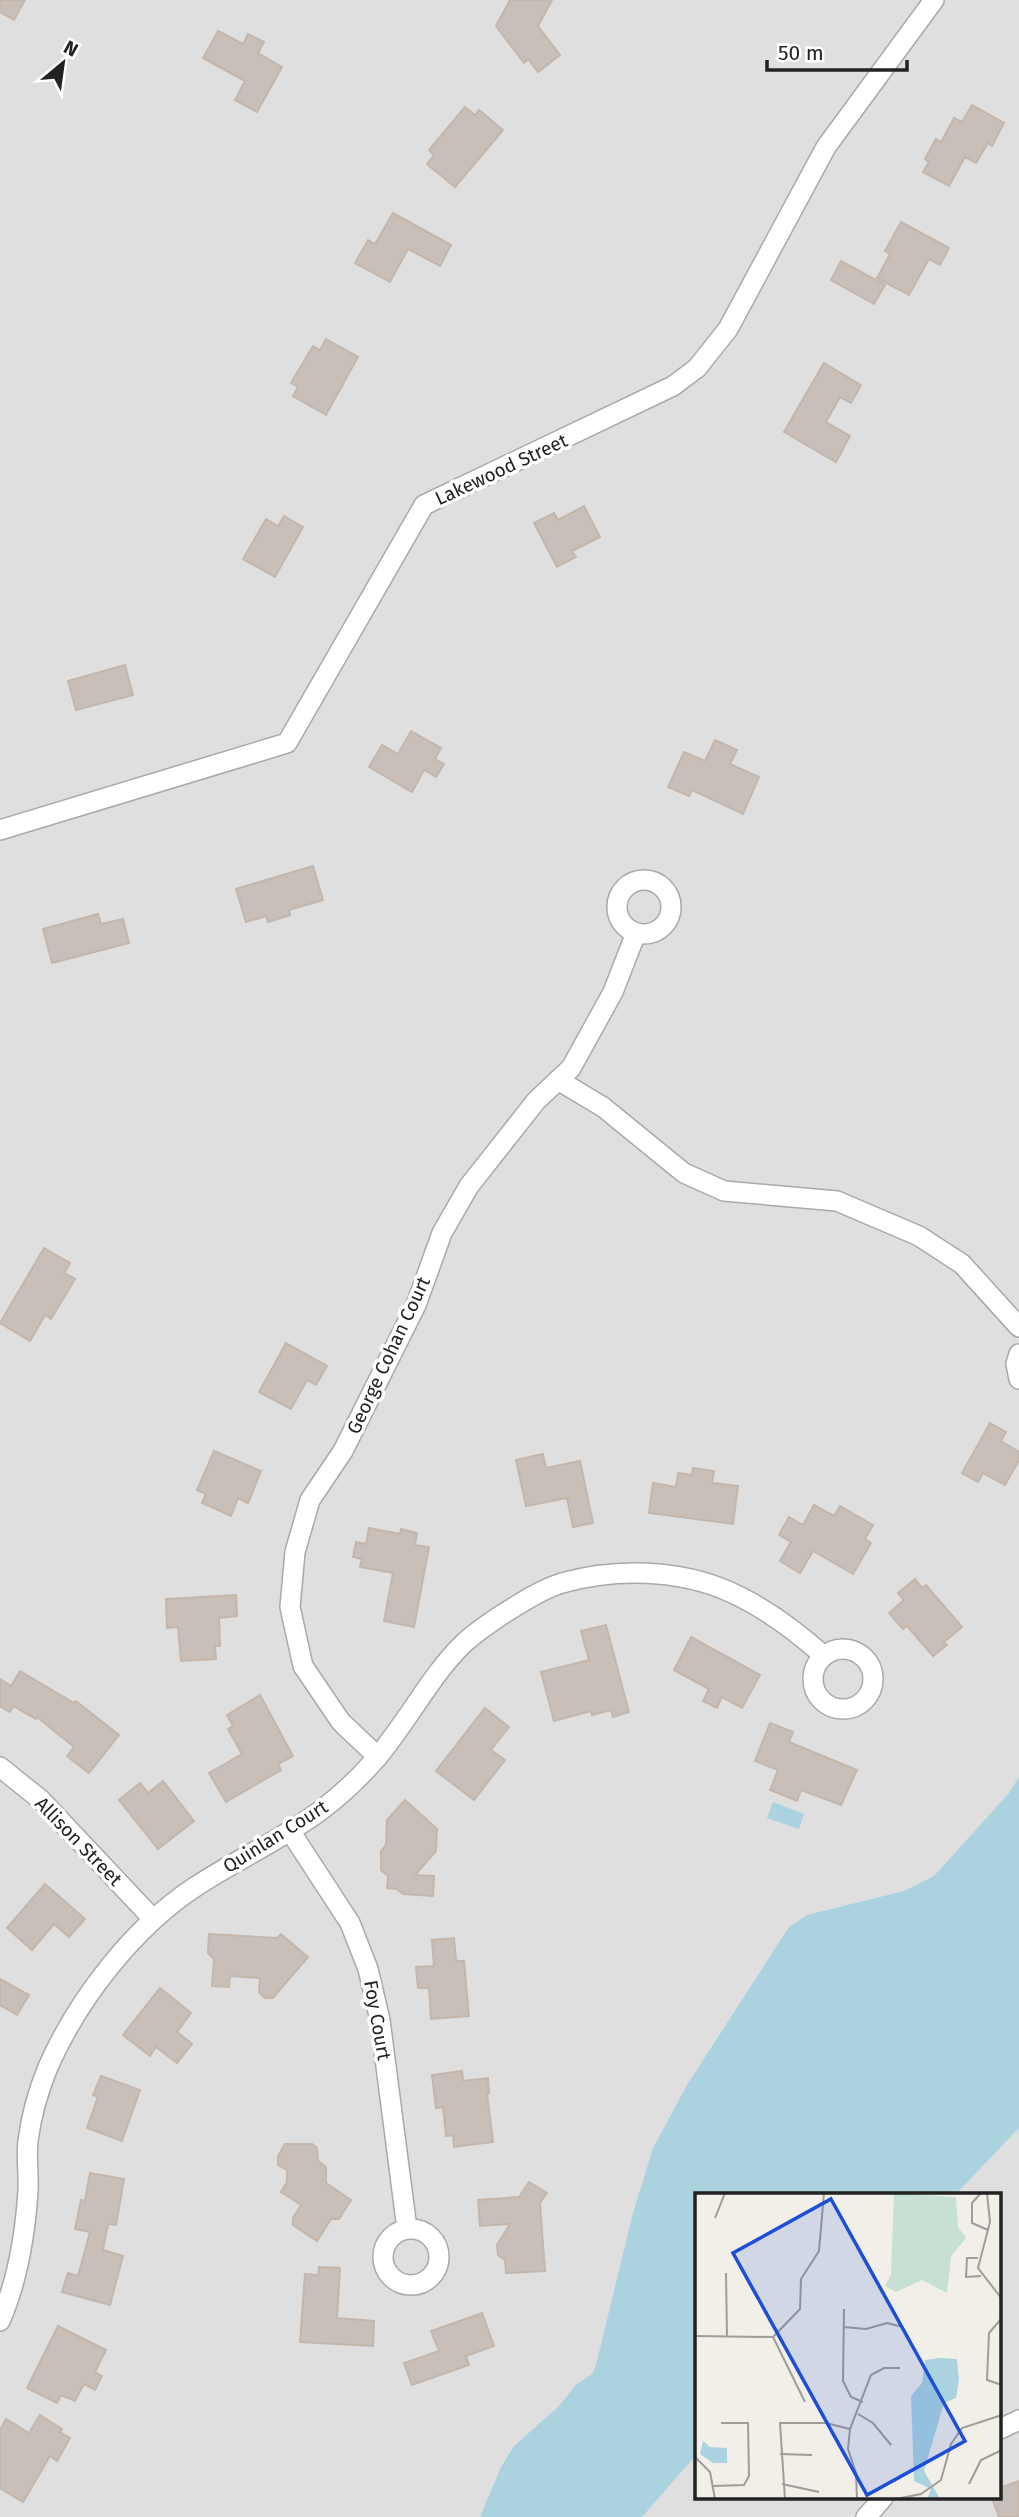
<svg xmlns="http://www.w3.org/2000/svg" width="1019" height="2517" viewBox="0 0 1019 2517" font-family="'Fira Sans',sans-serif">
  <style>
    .residential { fill: #e0dfdf; fill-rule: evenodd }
    .water { fill: #aad3df }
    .building { fill: #c7bfb8; stroke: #c4b6ab; stroke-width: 2 }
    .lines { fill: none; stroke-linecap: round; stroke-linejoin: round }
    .minor-casing { stroke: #a9a9a9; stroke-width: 22 }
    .minor { stroke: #fff; stroke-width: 19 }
    .labels { text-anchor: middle; stroke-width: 7; stroke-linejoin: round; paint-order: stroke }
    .street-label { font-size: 19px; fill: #222; stroke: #fff }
    .inset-road { fill: none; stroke: #9f9d99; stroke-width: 2 }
    .view { fill: #1d4ed8; fill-opacity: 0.15; stroke: #1d4ed8; stroke-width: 3.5 }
    .inset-edge { fill: none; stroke: #222; stroke-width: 3.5 }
  </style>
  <rect width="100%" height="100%" fill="#f2efe9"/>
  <path class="residential" d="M0 0H1019V2517H0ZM697 2195H1000V2498H697Z"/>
  <g class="water">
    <path d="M1019 1777V2128L955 2195H697V2454L642 2517H480L501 2467 514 2446 558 2407 577 2384 592 2374 596 2365 633 2213 653 2148 687 2085 789 1927 807 1915 904 1891 934 1876 1009 1793Z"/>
    <path d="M773 1802 804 1814 799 1829 767 1818Z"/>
  </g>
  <g class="building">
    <path d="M0 0H25L14 20 0 12Z"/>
    <path d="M510 0H552L538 26 560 55 538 72 528 59 524 63 496 26Z"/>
    <path d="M218 31 243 44 248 34 264 42 258 53 282 67 257 112 235 100 245 81 203 58Z"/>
    <path d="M972 105 1004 123 992 146 988 143 976 163 965 157 949 186 923 172 929 162 925 159 936 139 941 142 954 118 962 122Z"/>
    <path d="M465 107 475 115 479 110 503 130 455 187 427 164 434 155 429 150Z"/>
    <path d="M393 213 451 245 440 266 408 249 390 282 355 263 368 240 375 244Z"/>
    <path d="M901 222 949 248 940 265 929 259 909 295 877 278 890 254 885 251Z"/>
    <path d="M841 261 885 285 874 304 831 280Z"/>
    <path d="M326 339 358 357 326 415 293 396 298 387 291 383 313 346 320 350Z"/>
    <path d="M824 363 861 385 851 403 840 397 826 422 850 436 836 462 784 432Z"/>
    <path d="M584 506 600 537 572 551 576 557 557 567 534 523 554 513 558 520Z"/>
    <path d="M284 516 303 527 275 577 243 559 266 519 278 526Z"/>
    <path d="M125 665 133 695 76 710 68 681Z"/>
    <path d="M411 731 441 748 435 759 444 764 436 777 424 770 412 792 369 767 382 745 398 754Z"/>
    <path d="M715 740 737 750 730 764 759 777 743 814 692 790 689 796 668 787 684 752 705 761Z"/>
    <path d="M313 866 323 900 289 910 290 915 268 922 266 916 246 922 236 889Z"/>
    <path d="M98 914 101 924 123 919 129 943 52 963 43 929Z"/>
    <path d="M44 1248 70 1263 64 1273 75 1279 51 1319 45 1315 30 1341 0 1323Z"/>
    <path d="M286 1343 327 1366 316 1385 307 1380 291 1409 259 1392Z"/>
    <path d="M990 1423 1006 1432 1001 1441 1019 1452V1460L1005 1485 983 1473 978 1482 962 1473Z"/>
    <path d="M214 1451 261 1471 248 1503 238 1498 231 1516 202 1503 206 1494 197 1490Z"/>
    <path d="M543 1454 546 1468 580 1461 593 1523 573 1527 567 1498 526 1506 516 1460Z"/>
    <path d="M693 1468 714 1471 712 1483 738 1486 733 1524 649 1513 653 1483 676 1487 678 1473 692 1475Z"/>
    <path d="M814 1505 834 1516 840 1506 873 1525 865 1539 871 1543 853 1574 813 1551 800 1573 780 1561 791 1542 779 1535 789 1517 803 1525Z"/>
    <path d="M369 1528 400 1534 401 1529 417 1533 415 1545 429 1547 414 1627 384 1621 393 1573 360 1567 362 1559 353 1557 356 1542 366 1544Z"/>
    <path d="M915 1579 922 1588 926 1585 962 1627 944 1642 947 1645 933 1656 907 1626 903 1629 889 1613 904 1600 898 1593Z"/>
    <path d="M236 1595 237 1616 219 1618 220 1646H215L216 1659 181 1661 178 1627 167 1628 166 1599Z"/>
    <path d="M606 1625 629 1712 613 1717 611 1710 592 1715 591 1711 554 1721 541 1672 589 1660 581 1631Z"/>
    <path d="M691 1637 760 1675 742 1708 722 1697 717 1708 703 1701 709 1689 674 1670Z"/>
    <path d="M20 1671 74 1703 76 1701 119 1735 89 1773 67 1756 74 1747 37 1717 36 1719 13 1706 10 1712 0 1706V1679L11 1686Z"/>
    <path d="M260 1695 293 1756 278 1764 281 1770 226 1802 209 1773 242 1754 228 1729 233 1726 227 1715Z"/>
    <path d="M485 1708 509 1727 491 1750 505 1760 474 1800 436 1771Z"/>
    <path d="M770 1723 793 1732 789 1742 857 1770 841 1805 801 1790 797 1801 770 1790 778 1770 755 1761Z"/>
    <path d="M163 1781 194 1821 158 1849 119 1800 140 1783 148 1793Z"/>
    <path d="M405 1800 437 1829 436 1851 415 1875 434 1876 433 1896 403 1894 397 1889 387 1888 388 1876 381 1870V1851L386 1845 387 1820Z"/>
    <path d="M45 1884 85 1919 69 1937 54 1924 32 1950 7 1928Z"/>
    <path d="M209 1934 277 1938 281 1934 308 1957 273 1998H265L259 1992 260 1978 230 1976 229 1987 212 1986 214 1959 208 1953Z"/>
    <path d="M454 1938 456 1961H464L469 2016 431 2019 429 1988H418L416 1967 434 1966 432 1940Z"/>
    <path d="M0 1979 29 1995 17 2015 0 2005Z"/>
    <path d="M160 1988 191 2013 177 2032 192 2044 177 2063 156 2047 150 2056 123 2035Z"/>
    <path d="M462 2071 463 2081 488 2078 489 2093H487L493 2142 454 2147 453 2135 446 2136 443 2107 436 2108 432 2075Z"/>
    <path d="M101 2076 140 2090 122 2141 87 2128 98 2097 93 2095Z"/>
    <path d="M285 2144H312L317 2148 318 2161 326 2167V2183L351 2200 339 2219H331L317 2241 293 2225V2218L301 2205 281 2192 287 2182V2170L278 2165V2156Z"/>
    <path d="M90 2173 124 2179 116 2225 108 2224 103 2250 123 2256 110 2305 62 2292 68 2273 78 2276 90 2232 75 2229 81 2200 85 2201Z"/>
    <path d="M529 2182 547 2193 540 2203 545 2271 506 2273 505 2260 498 2255 497 2245 510 2224 480 2226 478 2200 519 2197Z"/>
    <path d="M319 2267 340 2268 337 2318 374 2321 373 2346 300 2342 305 2274 318 2275Z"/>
    <path d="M482 2313 494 2346 466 2356 469 2365 412 2385 404 2363 439 2351 431 2331Z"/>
    <path d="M58 2326 106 2350 95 2372 102 2376 95 2390 84 2384 75 2401 61 2395 57 2403 27 2388Z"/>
    <path d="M40 2415 62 2429 60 2432 70 2438 57 2461 50 2456 23 2502 0 2488V2430L6 2419 29 2433Z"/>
    <path d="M1019 2481V2517H999L992 2498H1000V2488Z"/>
  </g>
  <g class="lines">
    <defs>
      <g id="minor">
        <path d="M0 830 287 743 424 505 673 386 697 368 728 329 826 147 934 0"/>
        <circle cx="644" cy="907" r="27"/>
        <path d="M558 1080 603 1107 684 1173 724 1191 837 1201 919 1236 962 1264 1019 1327"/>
        <path d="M1019 1354 1016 1364 1019 1379"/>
        <circle cx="843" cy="1679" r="30"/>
        <path d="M378 1757 341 1722 303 1666 290 1607 295 1552 310 1500 343 1451 416 1305 442 1233 469 1186 536 1101 571 1068 613 992 636 933"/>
        <path d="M0 1767 41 1800 153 1919"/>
        <path d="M290 1831 350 1923 368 1969 380 2020 407 2229"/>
        <circle cx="411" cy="2257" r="28"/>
        <path d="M0 2321C18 2280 25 2237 28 2191 29 2175 26 2157 28 2141 31 2117 39 2089 48 2067 78 1999 133 1928 195 1887 236 1860 281 1840 320 1811 349 1789 375 1763 395 1734 418 1703 437 1669 464 1643 475 1633 488 1624 500 1616 519 1604 540 1590 562 1583 615 1568 679 1569 730 1592 766 1608 795 1630 824 1656"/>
        <path d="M1000 2429 1019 2420"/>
        <path d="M866 2517 883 2498"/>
      </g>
    </defs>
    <use href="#minor" class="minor-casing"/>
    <use href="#minor" class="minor"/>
  </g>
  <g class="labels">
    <g class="street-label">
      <text transform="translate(501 469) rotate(-25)" y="7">Lakewood Street</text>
      <text transform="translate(388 1355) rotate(-65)" y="7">George Cohan Court</text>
      <text transform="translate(275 1836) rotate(-32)" y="7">Quinlan Court</text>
      <text transform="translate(79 1841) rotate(46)" y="7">Allison Street</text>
      <text transform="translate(378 2020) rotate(80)" y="7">Foy Court</text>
    </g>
  </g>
  <g transform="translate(695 2193)">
    <rect width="306" height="306" fill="#f2efe9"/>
    <path d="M199 0 261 4 263 34 271 45 256 63 252 100 227 87 201 99 190 93 196 81Z" fill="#c6e0d4"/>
    <path d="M245 165 262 166 264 186 261 205 249 210 229 278 244 304 232 306 236 296 219 288 216 203 227 190 230 167ZM8 248 15 254 32 255V270H18L5 261Z" fill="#aad3df"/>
    <path class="inset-road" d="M286 0 277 10V30L293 37M292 0 295 29 283 75 307 106M20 25 30 0M283 65H272L271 84 286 83M31 80 32 144M149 116 148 188 156 204 168 209M307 125 294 140 292 187 307 192M149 134 171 136 192 130 208 134M0 143 78 144M78 144 105 116 106 86 124 58 129 0M78 144 110 209M163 221 178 230 196 252M85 261 117 262M0 264 15 279 20 306M87 291 124 299M274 291 286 267 307 257M18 293 49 292 54 283 53 230H26M90 306 85 230H131L155 236M162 306 161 280 153 256 155 236 176 182 189 175H205M201 306 226 301 246 287 256 251 267 235 307 222"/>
    <path class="view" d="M136 6 270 248 172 302 38 60Z"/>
    <rect width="306" height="306" class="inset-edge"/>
  </g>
  <g transform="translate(63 63) rotate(29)" stroke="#ffffff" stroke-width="5" paint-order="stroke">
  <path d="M0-5L12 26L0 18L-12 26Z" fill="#222222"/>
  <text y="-10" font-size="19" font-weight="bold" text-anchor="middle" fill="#222222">N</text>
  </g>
  <path d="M767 60v10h140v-10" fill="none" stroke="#222222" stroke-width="3.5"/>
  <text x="778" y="60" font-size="21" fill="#222222" stroke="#ffffff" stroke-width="5" paint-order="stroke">50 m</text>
</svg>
